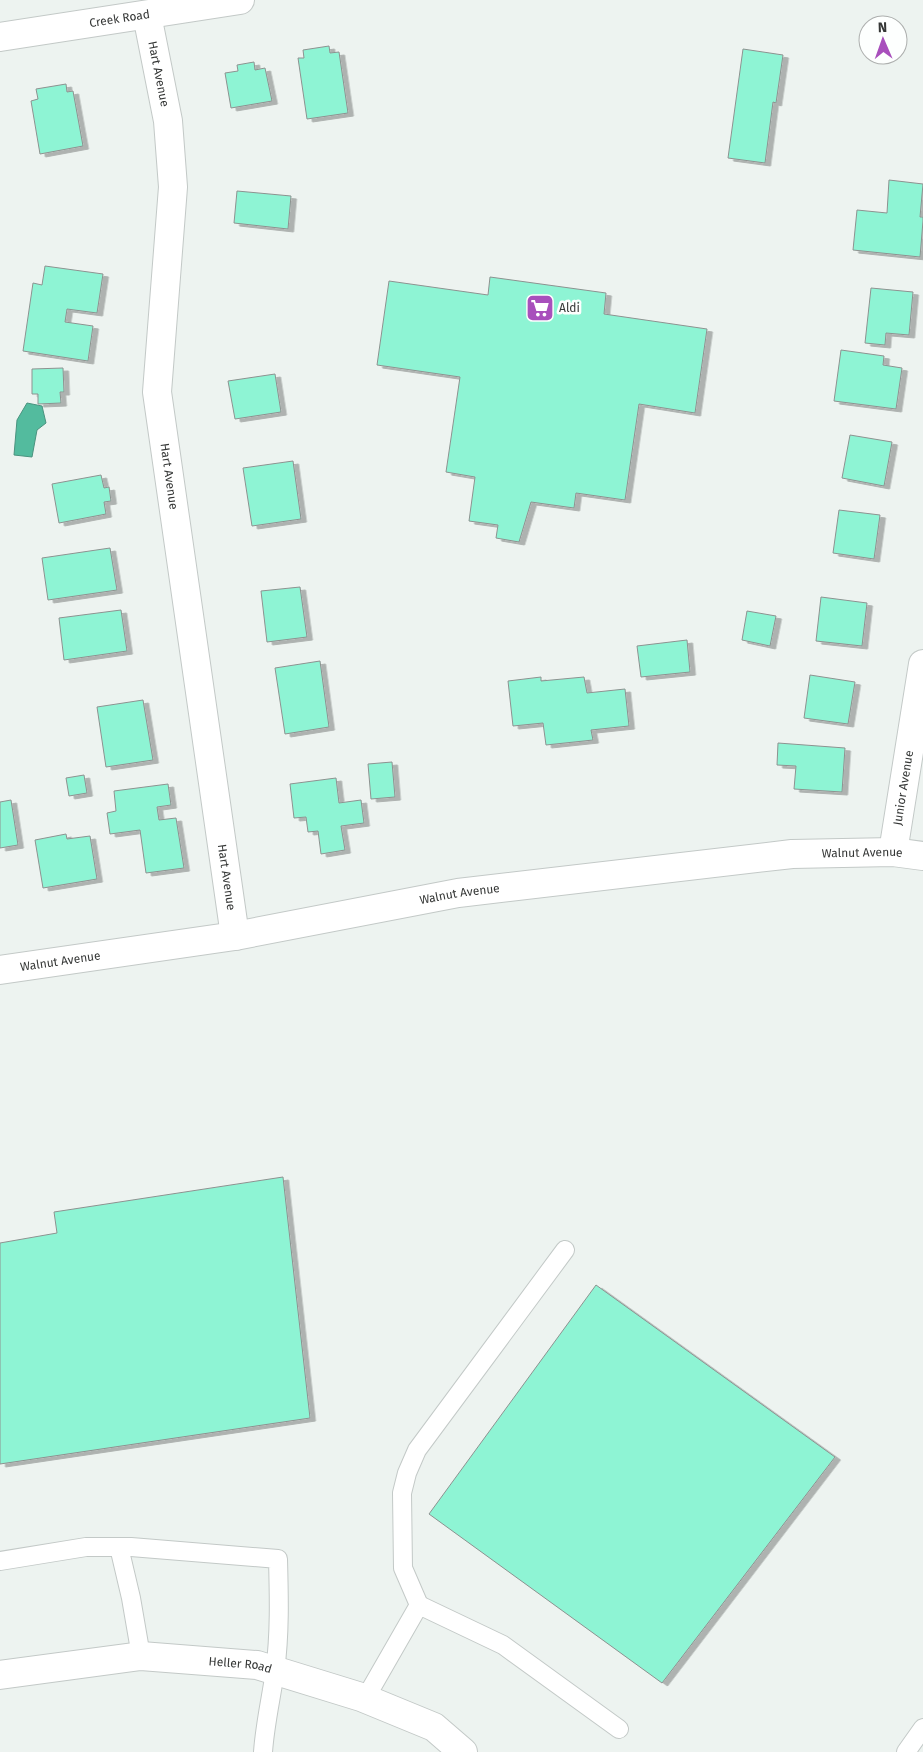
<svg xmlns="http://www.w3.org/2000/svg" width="923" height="1752" viewBox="0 0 923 1752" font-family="'Fira Sans',sans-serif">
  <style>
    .water { fill: #53bb9e; stroke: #4a937f }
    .building { fill: #8ef4d4; stroke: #8d9290; filter: url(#shadow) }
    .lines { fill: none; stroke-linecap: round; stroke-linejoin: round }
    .lane-casing { stroke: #c3c9c7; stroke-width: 20 }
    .street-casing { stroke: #c3c9c7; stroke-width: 30 }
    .secondary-casing { stroke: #c3c9c7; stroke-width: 30 }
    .lane { stroke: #fff; stroke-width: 18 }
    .street { stroke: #fff; stroke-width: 28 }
    .secondary { stroke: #fff; stroke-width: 28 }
    .labels { text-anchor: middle; stroke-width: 5; stroke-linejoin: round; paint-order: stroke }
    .street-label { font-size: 12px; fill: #353736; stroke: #fdfffe }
    .poi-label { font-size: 12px; fill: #353736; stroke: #fdfffe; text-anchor: start }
  </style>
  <defs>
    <filter id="shadow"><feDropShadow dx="5.5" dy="3" stdDeviation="0" flood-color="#0004"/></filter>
  </defs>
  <rect width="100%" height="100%" fill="#edf3f0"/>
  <path class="water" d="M27 403 42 406 46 423 37 430 32 457 14 455 17 420Z"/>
  <g class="building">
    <path d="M329 46 330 53 339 52 348 113 307 119 298 58H304L303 50Z"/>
    <path d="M743 49 783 55 776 103 773 102 765 163 728 158Z"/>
    <path d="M254 62 255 70 265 68 272 101 231 108 225 73 238 71 237 65Z"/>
    <path d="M66 84 67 92 73 91 83 146 40 154 31 101 38 99 36 89Z"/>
    <path d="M889 180 923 184 920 217H923V221L920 257 853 250 857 210 887 213Z"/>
    <path d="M237 191 291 196 288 229 234 223Z"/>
    <path d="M45 266 103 274 97 313 67 309 65 322 93 326 88 361 23 351 33 283 42 285Z"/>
    <path d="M490 277 606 293 604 314 707 329 695 413 639 404 625 500 576 493 574 508 531 502 519 542 496 538 498 525 469 521 475 477 446 472 460 377 377 365 389 281 488 295Z"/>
    <path d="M871 288 913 292 909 335 886 333 885 345 865 343Z"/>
    <path d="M841 350 884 356 883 365 902 368 896 409 834 401Z"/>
    <path d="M63 368 64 392H60L61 403 38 404V394H32V369Z"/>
    <path d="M275 374 281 412 235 419 228 381Z"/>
    <path d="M850 435 892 442 884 486 842 478Z"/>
    <path d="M293 461 301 519 252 526 243 468Z"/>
    <path d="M101 475 104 488 109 487 111 501 104 502 106 514 59 523 52 484Z"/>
    <path d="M839 510 880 515 874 559 833 553Z"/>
    <path d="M110 548 117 590 48 600 42 558Z"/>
    <path d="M300 587 307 637 267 642 261 591Z"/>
    <path d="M821 597 867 603 862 646 816 641Z"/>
    <path d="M121 610 127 651 64 660 59 618Z"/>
    <path d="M747 611 776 616 770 646 742 640Z"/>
    <path d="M687 640 690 672 641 677 637 646Z"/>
    <path d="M320 661 329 727 285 734 275 668Z"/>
    <path d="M810 675 855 682 848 724 804 718Z"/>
    <path d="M541 677V681L584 677 587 693 625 689 629 726 591 730 593 740 546 745 543 723 513 726 508 681Z"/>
    <path d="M143 700 153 760 106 767 97 707Z"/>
    <path d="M778 743 845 748 842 792 794 789 796 766 777 765Z"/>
    <path d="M392 762 395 797 371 799 368 764Z"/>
    <path d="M84 775 87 793 69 796 66 778Z"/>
    <path d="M336 778 339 803 361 800 364 823 341 826 345 850 321 854 318 831 308 832 306 817 294 818 290 784Z"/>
    <path d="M168 784 171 805 157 807 159 820 176 818 184 868 146 873 140 830 110 834 107 813 116 811 114 791Z"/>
    <path d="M11 800 18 845 0 848V802Z"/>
    <path d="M66 834 67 839 90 836 97 879 43 888 35 840Z"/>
    <path d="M283 1177 310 1418 0 1464V1243L57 1233 54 1212Z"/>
    <path d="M596 1285 835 1457 662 1683 429 1514Z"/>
  </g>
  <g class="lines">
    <defs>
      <g id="lane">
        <path d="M119 1547 131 1598 141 1656"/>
        <path d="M0 1561 86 1547H131L278 1559C279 1596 280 1634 275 1671 271 1699 265 1724 263 1752"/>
        <path d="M419 1605 403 1568 402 1493 407 1473 417 1450 565 1250"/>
        <path d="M365 1699 419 1605 503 1645 619 1729"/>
        <path d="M906 1752 923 1728"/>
      </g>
      <g id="street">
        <path id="s1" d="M147 15 168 121 173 187 157 392 235 936"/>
        <path id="s2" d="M893 852 923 664"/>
        <path id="s3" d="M0 970 235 936 458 893 792 854 893 852 923 856"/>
        <path id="s4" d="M0 1675 141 1656 257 1665 361 1697 434 1727 463 1752"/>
      </g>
      <g id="secondary">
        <path id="s5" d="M0 37 240 0"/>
      </g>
    </defs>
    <use href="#lane" class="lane-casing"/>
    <use href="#street" class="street-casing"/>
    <use href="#secondary" class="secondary-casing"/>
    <use href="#lane" class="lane"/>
    <use href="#street" class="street"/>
    <use href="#secondary" class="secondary"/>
  </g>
  <defs>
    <symbol id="supermarket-square" viewBox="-11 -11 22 22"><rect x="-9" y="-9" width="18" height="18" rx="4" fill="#a84fbc" stroke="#fdfffe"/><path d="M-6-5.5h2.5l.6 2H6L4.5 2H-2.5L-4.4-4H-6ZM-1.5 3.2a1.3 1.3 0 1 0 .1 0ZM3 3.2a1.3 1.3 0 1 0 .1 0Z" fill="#fff"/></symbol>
  </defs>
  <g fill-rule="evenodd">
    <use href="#supermarket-square" x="524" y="292" width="32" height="32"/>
  </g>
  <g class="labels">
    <g class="street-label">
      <text dy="4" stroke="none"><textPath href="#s5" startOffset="121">Creek Road</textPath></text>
      <text dy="4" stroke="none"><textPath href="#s1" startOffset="60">Hart Avenue</textPath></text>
      <text dy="4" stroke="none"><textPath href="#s1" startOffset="465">Hart Avenue</textPath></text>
      <text dy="4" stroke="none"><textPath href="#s2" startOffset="65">Junior Avenue</textPath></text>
      <text dy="4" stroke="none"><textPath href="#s3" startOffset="871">Walnut Avenue</textPath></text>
      <text dy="4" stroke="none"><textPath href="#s1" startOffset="870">Hart Avenue</textPath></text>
      <text dy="4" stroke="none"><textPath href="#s3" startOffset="466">Walnut Avenue</textPath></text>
      <text dy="4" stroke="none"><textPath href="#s3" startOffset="61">Walnut Avenue</textPath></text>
      <text dy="4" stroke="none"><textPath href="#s4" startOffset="242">Heller Road</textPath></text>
    </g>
    <g class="poi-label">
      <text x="559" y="312">Aldi</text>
    </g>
  </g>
  <g transform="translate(883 40) rotate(358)"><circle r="24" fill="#fdfffe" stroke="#adafae"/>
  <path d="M0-4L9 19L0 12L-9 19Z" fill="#a84fbc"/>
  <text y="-8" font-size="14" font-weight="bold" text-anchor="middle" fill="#353736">N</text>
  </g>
</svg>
